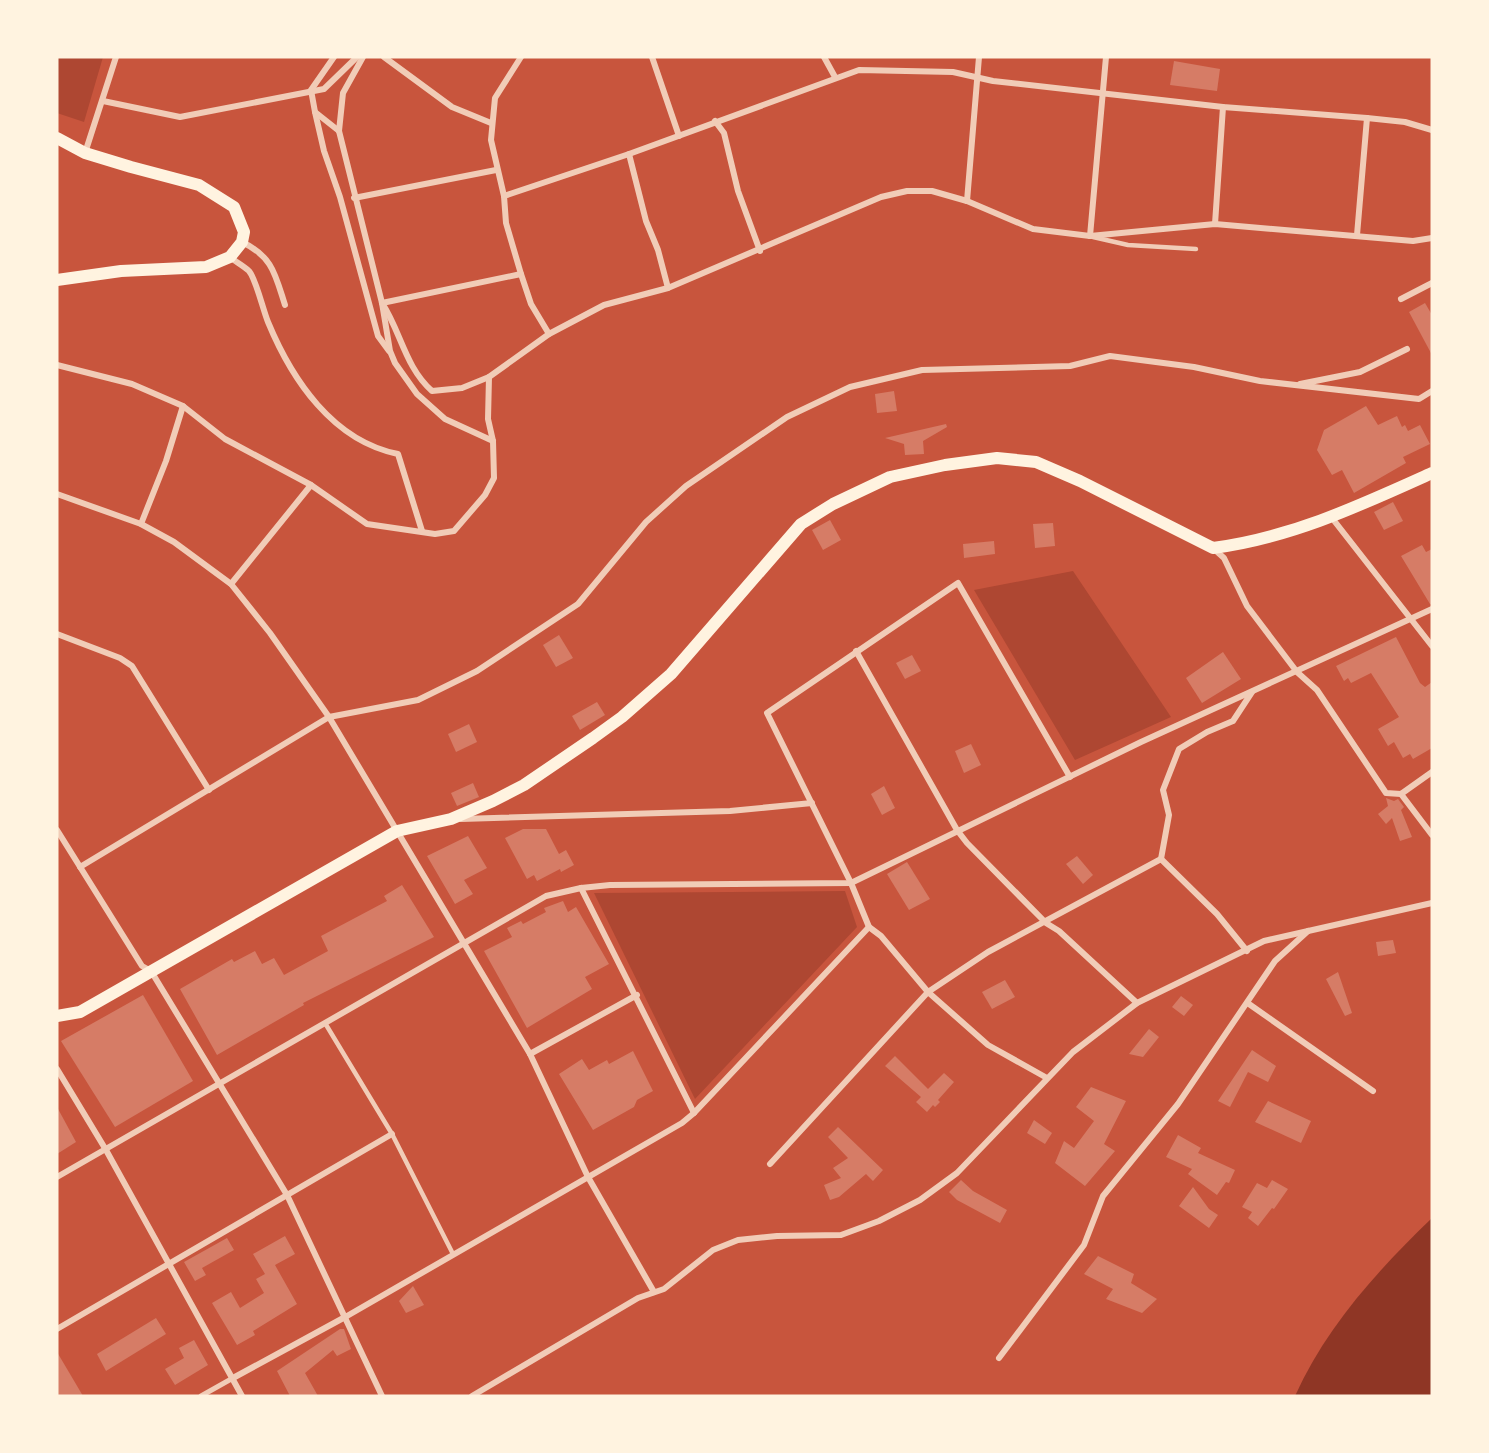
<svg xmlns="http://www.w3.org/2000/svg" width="1489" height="1453" viewBox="0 0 1489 1453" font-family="Manrope,sans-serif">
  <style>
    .green { fill: #ae4732 }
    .water { fill: #8f3625 }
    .building { fill: #d67c66 }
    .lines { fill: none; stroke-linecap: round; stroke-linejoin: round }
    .service { stroke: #f1ccb7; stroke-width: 4.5 }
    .pedestrian { stroke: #f1ccb7; stroke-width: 5 }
    .minor { stroke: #f1ccb7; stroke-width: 6 }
    .secondary { stroke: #fff3e0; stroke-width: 12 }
  </style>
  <rect width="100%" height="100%" fill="#c8553d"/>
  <g class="green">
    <path d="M57 57H103L84 122 57 113Z"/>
    <path d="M1073 571 1171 717 1075 760 974 590Z"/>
    <path d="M845 891 857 927 695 1099 594 893Z"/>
  </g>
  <path class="water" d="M1432 1218V1396H1295C1326 1327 1378 1270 1432 1218Z"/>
  <g class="building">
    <path d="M1174 61 1220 69 1217 91 1170 85Z"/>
    <path d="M1425 303 1432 315V355L1409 312Z"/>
    <path d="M894 391 897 411 877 413 875 394Z"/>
    <path d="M1366 406 1378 425 1397 416 1402 427 1405 425 1408 431 1420 425 1430 444 1403 457 1406 463 1354 493 1342 470 1332 475 1317 450 1324 430Z"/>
    <path d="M946 424 947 427 923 441 924 454 905 455 904 444 885 438Z"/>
    <path d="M1393 502 1403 521 1384 530 1374 512Z"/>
    <path d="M830 520 841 540 823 550 812 530Z"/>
    <path d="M1053 523 1055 546 1035 548 1033 524Z"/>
    <path d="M994 541 995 554 964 558 963 544Z"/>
    <path d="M1422 545 1426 552 1432 549V604H1430L1401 556Z"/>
    <path d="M559 635 573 658 556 667 543 645Z"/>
    <path d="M1396 637 1420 683 1425 687 1432 682V748L1413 759 1410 754 1403 758 1394 742 1388 746 1378 729 1399 717 1371 673 1351 683 1348 678 1344 681 1336 666Z"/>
    <path d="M1223 652 1241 679 1202 703 1186 678Z"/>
    <path d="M912 655 921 671 905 679 896 663Z"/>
    <path d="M597 702 605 715 580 730 572 716Z"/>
    <path d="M469 724 477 742 456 752 448 734Z"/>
    <path d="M971 744 981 765 964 773 955 751Z"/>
    <path d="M473 783 479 797 457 806 451 793Z"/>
    <path d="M884 786 895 808 882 815 871 794Z"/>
    <path d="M1386 798 1394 801 1398 799 1404 807 1401 810 1412 837 1400 841 1392 818 1386 824 1378 814 1388 806Z"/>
    <path d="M523 829H546L559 854 566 850 574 865 561 872 560 869 537 881 534 875 527 879 505 838Z"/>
    <path d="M468 836 487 868 464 880 473 894 455 904 427 856Z"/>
    <path d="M1077 856 1093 875 1083 884 1066 864Z"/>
    <path d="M907 862 930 899 909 910 887 874Z"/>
    <path d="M402 885 434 937 303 1003 304 1005 217 1055 180 989 232 959 234 962 255 951 262 964 274 958 284 975 328 951 321 936 387 901 384 896Z"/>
    <path d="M563 901 568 912 576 907 609 964 585 977 592 989 527 1028 484 951 512 937 507 928 521 921 523 924 546 912 544 908Z"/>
    <path d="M1393 940 1396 953 1378 956 1376 942Z"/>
    <path d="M1338 972 1352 1013 1345 1016 1326 979Z"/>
    <path d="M1005 980 1015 997 992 1009 982 992Z"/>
    <path d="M143 995 193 1081 115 1127 61 1041Z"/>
    <path d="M1181 996 1193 1005 1184 1016 1172 1007Z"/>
    <path d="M1149 1029 1159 1037 1143 1057 1129 1054Z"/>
    <path d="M1252 1050 1276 1066 1268 1082 1248 1072 1230 1107 1218 1101Z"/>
    <path d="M633 1051 653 1091 637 1100 634 1107 593 1130 559 1074 582 1059 589 1070 607 1060 609 1064Z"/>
    <path d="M895 1056 928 1089 944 1073 954 1082 938 1100 940 1102 935 1107 933 1105 927 1112 916 1102 921 1097 885 1066Z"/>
    <path d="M1091 1087 1126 1101 1104 1144 1115 1151 1085 1186 1055 1163 1064 1141 1074 1148 1094 1121 1076 1107Z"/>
    <path d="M1268 1101 1311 1121 1301 1143 1255 1122Z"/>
    <path d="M57 1107 76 1142 57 1154Z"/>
    <path d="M1034 1120 1052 1133 1045 1144 1027 1133Z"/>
    <path d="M838 1127 883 1170 873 1181 866 1174 839 1197 830 1200 824 1185 841 1178 833 1168 848 1158 828 1137Z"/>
    <path d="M1178 1135 1201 1148 1198 1153 1235 1170 1229 1183 1226 1182 1217 1195 1188 1174 1192 1169 1166 1157Z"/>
    <path d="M961 1180 973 1191 1007 1210 1000 1223 957 1200 949 1192Z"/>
    <path d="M1272 1180 1288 1189 1274 1209 1272 1208 1258 1226 1248 1218 1252 1212 1242 1207 1257 1183 1267 1188Z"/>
    <path d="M1193 1187 1209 1209 1218 1215 1209 1228 1179 1206Z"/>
    <path d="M285 1236 295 1254 275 1265 297 1304 253 1331 255 1335 237 1345 212 1303 231 1292 240 1308 264 1293 256 1279 265 1274 253 1254Z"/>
    <path d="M227 1238 234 1250 202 1268 206 1275 195 1281 184 1262Z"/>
    <path d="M1098 1256 1134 1274 1131 1283 1157 1299 1142 1313 1106 1299 1113 1289 1084 1274Z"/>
    <path d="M413 1286 424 1305 406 1313 399 1301Z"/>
    <path d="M156 1318 166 1334 106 1371 97 1354Z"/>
    <path d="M340 1329H344L351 1349 337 1356 333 1350 305 1373 318 1396H290L277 1371Z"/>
    <path d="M194 1340 208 1365 175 1385 165 1369 184 1358 179 1348Z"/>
    <path d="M57 1352 83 1396H57Z"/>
  </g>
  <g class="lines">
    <g class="service">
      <path d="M1093 237 1128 245 1196 249"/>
      <path d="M325 1023 392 1134 453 1254"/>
    </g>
    <path class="pedestrian" d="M201 1396 233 1378"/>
    <g class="minor">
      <path d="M334 57 311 90 315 112 339 131 382 303 390 351 395 363 417 394 445 419 493 441"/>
      <path d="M384 57 452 107 491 123"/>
      <path d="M521 57 495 98 491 140 504 196 506 223 521 274 531 304 549 334"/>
      <path d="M652 57 679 136"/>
      <path d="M824 57 835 77"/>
      <path d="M103 101 180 117 324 89 357 57"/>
      <path d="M315 112 324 151 340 197 378 336 389 351"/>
      <path d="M715 121 724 133 738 191 760 251"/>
      <path d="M339 131 343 93 363 57"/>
      <path d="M85 153 116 57"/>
      <path d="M629 154 646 221 658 250 668 288"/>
      <path d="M504 196 629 154 859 70 953 72 993 81 1223 107 1367 118 1405 122 1432 130"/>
      <path d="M354 198 496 170"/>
      <path d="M967 201 979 57"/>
      <path d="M1215 224 1223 107"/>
      <path d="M1357 235 1367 118"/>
      <path d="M1090 236 1106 57"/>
      <path d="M242 242C273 257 275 274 285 305"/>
      <path d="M230 257C236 262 244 266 249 271 256 279 263 310 268 322 292 380 333 441 398 454L422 531"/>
      <path d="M1401 299 1432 283"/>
      <path d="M57 365 132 384 183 406 225 439 311 485 367 524 435 534 454 531 485 495 494 478 493 441 488 419 489 377 549 334 604 305 668 288 881 197 907 191H932L967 201 1033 229 1090 236 1215 224 1413 241 1432 238"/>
      <path d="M489 377 462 388 432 391C405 367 401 332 382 303L521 274"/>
      <path d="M1300 384 1360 372 1407 349"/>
      <path d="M57 494 141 524 174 542 231 584 270 633 329 717 530 1054 588 1177 654 1292"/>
      <path d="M1332 518 1432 646"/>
      <path d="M141 524 166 461 183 406"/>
      <path d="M1214 549 1224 558 1247 606 1297 672 1317 690 1386 793 1401 794 1432 772"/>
      <path d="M231 584 311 485"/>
      <path d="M57 634 120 658 132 666 209 790"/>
      <path d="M856 651 957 830 967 843 1046 923 1059 931 1137 1003"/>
      <path d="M1401 794 1432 835"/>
      <path d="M461 819 730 811 812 803"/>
      <path d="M57 830 142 966 151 971 287 1195 382 1396"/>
      <path d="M1161 859 1169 815 1163 790 1179 749 1207 732 1233 721 1252 692"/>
      <path d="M1161 859 1217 914 1247 951"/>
      <path d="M80 867 329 717 418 700 477 671 578 604 646 522 686 486 787 417 850 387 922 370 1070 366 1110 356 1194 367 1260 381 1419 399 1432 391"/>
      <path d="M581 888 694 1113"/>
      <path d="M1249 1004 1373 1091"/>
      <path d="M530 1054 637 995"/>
      <path d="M57 1069 106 1150 242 1396"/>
      <path d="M1047 1078 988 1045 928 992 881 936 869 927 851 883 767 713 958 583 1070 777"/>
      <path d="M770 1164 928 992 988 952 1161 859"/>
      <path d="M57 1177 546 896 581 888 610 885 851 883 1141 742 1432 609"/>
      <path d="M57 1329 392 1134"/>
      <path d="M999 1358 1084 1245 1103 1196 1178 1104 1275 961 1308 931"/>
      <path d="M233 1378 347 1316 682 1123 694 1113 869 927"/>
      <path d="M472 1396 638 1298 664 1289 713 1250 738 1240 777 1236 841 1235 879 1221 920 1200 957 1173 1073 1052 1137 1003 1264 941 1432 903"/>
    </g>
    <g class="secondary">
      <path d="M57 138 85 153 131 167 199 185 234 207 244 232 242 242 230 257 206 267 121 271 57 280"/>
      <path d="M57 1016 80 1012 397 831 451 819 493 801 524 785 593 738 622 717 671 674 801 524 833 504 890 477 945 465 997 458 1036 462 1080 481 1213 548C1291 538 1361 505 1432 473"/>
    </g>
  </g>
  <rect width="1489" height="1453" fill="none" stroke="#fff3e0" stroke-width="117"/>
</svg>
